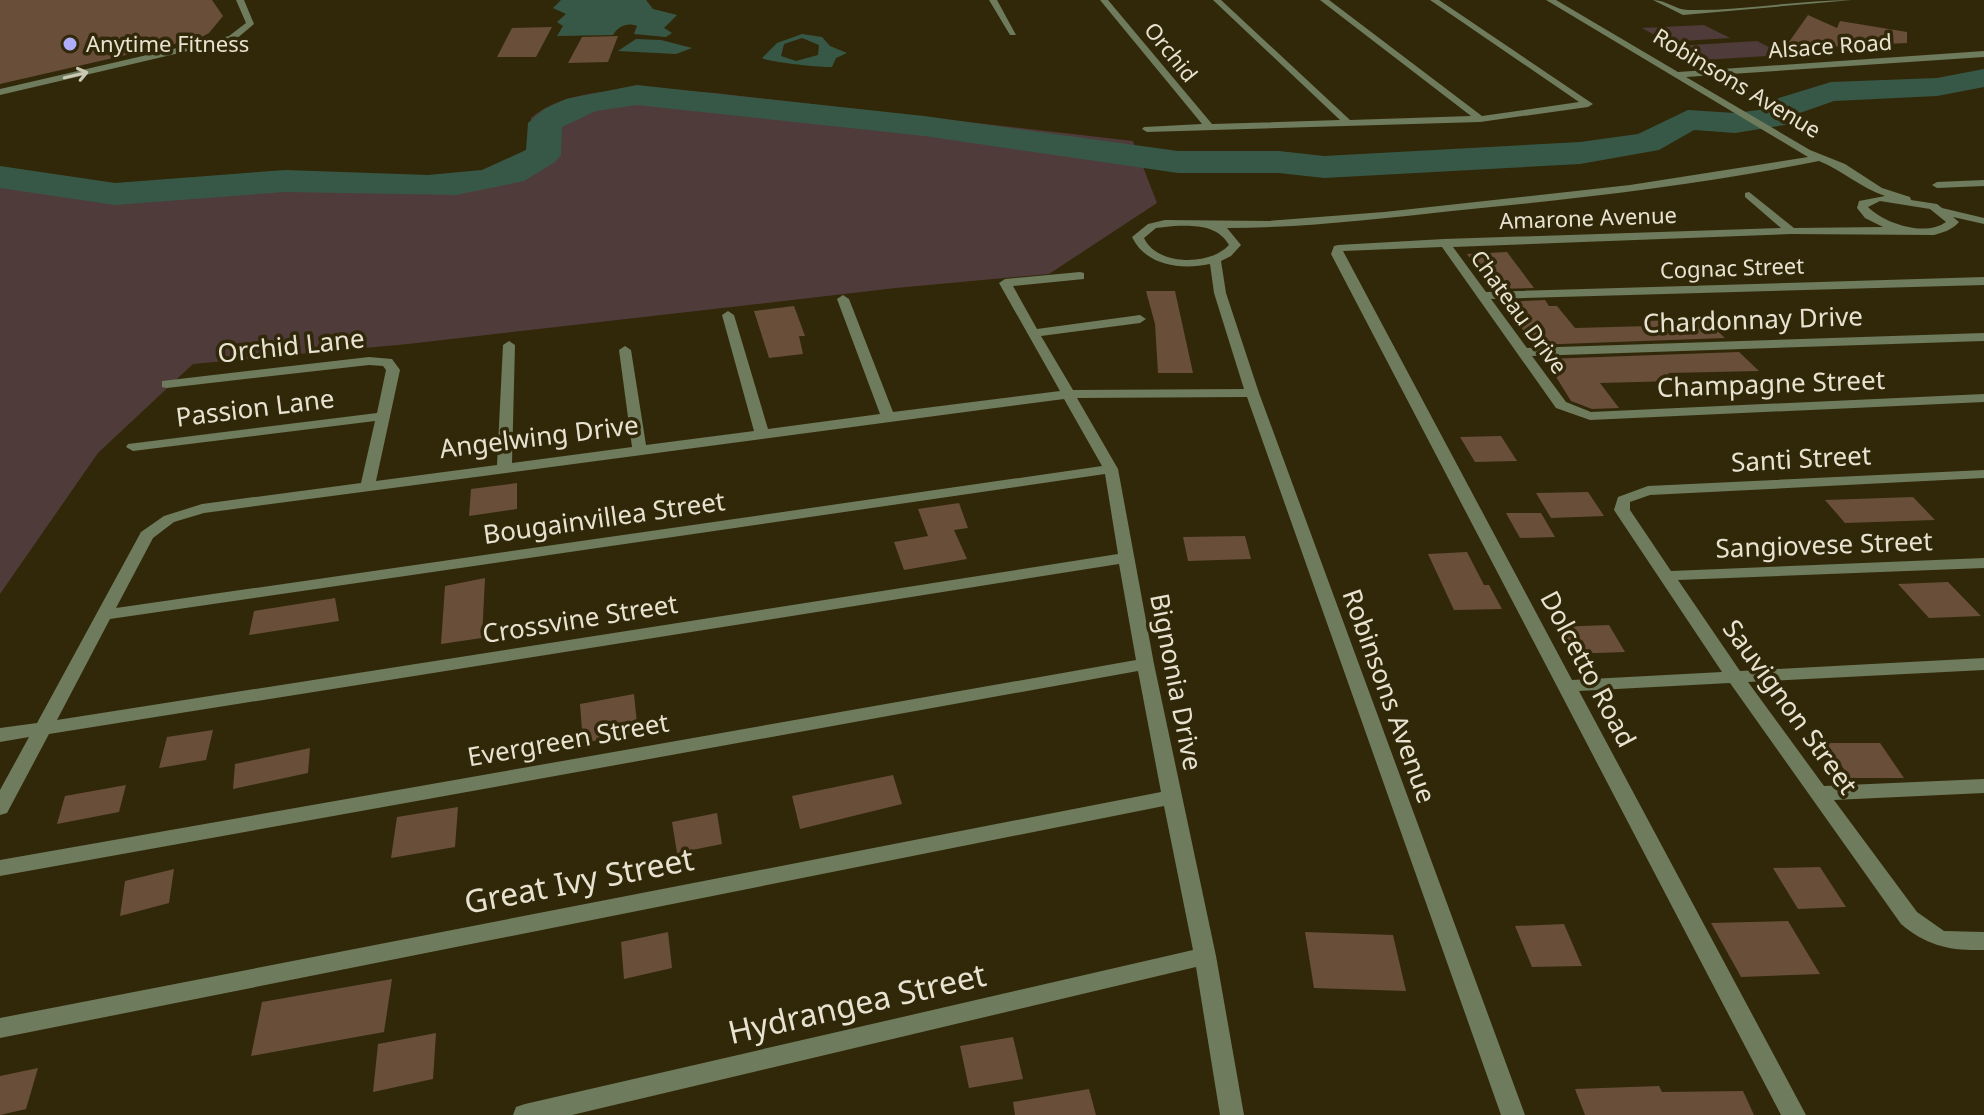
<svg xmlns="http://www.w3.org/2000/svg" width="1984" height="1115" viewBox="0 0 1984 1115" font-family="'Noto Sans',sans-serif">
  <style>
    .green { fill: #4f3b39 }
    .water { fill: #385847; fill-rule: evenodd }
    .lines { fill: none; stroke-linecap: round; stroke-linejoin: round }
    .river { fill: #385847; fill-rule: evenodd }
    .building { fill: #694e3a }
    .street { fill: #6e7b5c; fill-rule: evenodd }
    .oneway { stroke: #cac8b4 }
    .poi-dot { fill: #aeaefb; stroke: #312809; stroke-width: 3 }
    .labels { text-anchor: middle; stroke-width: 7; stroke-linejoin: round; paint-order: stroke }
    .far-poi-label { font-size: 22px; fill: #e8e2d1; stroke: #312809; text-anchor: start }
    .far-street-label { font-size: 22px; fill: #e8e2d1; stroke: #312809 }
    .street-label { font-size: 26px; fill: #e8e2d1; stroke: #312809 }
    .near-street-label { font-size: 32px; fill: #e8e2d1; stroke: #312809 }
  </style>
  <rect width="100%" height="100%" fill="#312809"/>
  <g class="green">
    <path d="M1704 25 1730 38 1667 42 1642 28Z"/>
    <path d="M1757 41 1785 55 1702 60 1676 46Z"/>
    <path d="M639 88 715 93 1133 141 1157 203 1049 274 896 288 408 344 193 364 98 453 0 594V170C37 168 56 184 89 187 154 192 220 180 284 175 343 171 474 190 520 157 531 148 531 131 531 118 561 93 602 92 639 88Z"/>
  </g>
  <g class="water">
    <path d="M561 0H646L653 9 677 15 664 28 672 33 666 37 634 34 637 26C628 22 618 26 613 35L557 36 563 26 557 22 566 14 553 8Z"/>
    <path d="M802 34 822 37 830 46 847 53 836 58 832 67C824 68 768 62 762 58L777 43ZM802 38 819 45 818 55 796 61 781 56 784 44Z"/>
    <path d="M636 39 661 40 692 48 676 54 618 51Z"/>
  </g>
  <g class="lines">
    <path class="river" d="M1984 69V87L1937 96 1834 101 1794 115 1791 124 1735 133 1694 130 1659 150 1580 164 1324 178 1279 173H1178L924 136 637 105 596 111 562 127 561 155 555 162 524 181 456 195 285 192 115 205 0 188V166L115 183 285 170 428 175 482 170 526 150 528 123 544 109 566 99 637 85 924 116 1178 151H1279L1324 156 1580 142 1638 134 1688 110 1735 113 1759 110 1763 103 1831 82 1937 78Z"/>
  </g>
  <g class="building">
    <path d="M0 0H212L223 16 209 33 200 38 0 84Z"/>
    <path d="M1808 15 1837 28 1840 21 1907 32V43L1826 47 1789 42Z"/>
    <path d="M552 27 536 57H497L512 28Z"/>
    <path d="M618 36 608 62 568 63 582 37Z"/>
    <path d="M1507 252 1534 288 1493 289 1467 254Z"/>
    <path d="M1146 291H1175L1193 373H1158L1155 324Z"/>
    <path d="M1545 300 1549 306H1557L1575 328 1650 326 1645 321 1705 319 1725 338 1534 345 1503 302Z"/>
    <path d="M794 306 805 336H799L803 354 769 358 754 311Z"/>
    <path d="M1739 352 1759 371 1668 373 1675 381 1600 383 1619 408 1592 409 1571 401 1545 359Z"/>
    <path d="M1501 436 1517 461 1475 462 1460 437Z"/>
    <path d="M517 483V509L469 516 471 489Z"/>
    <path d="M1588 492 1604 516 1551 518 1536 493Z"/>
    <path d="M1913 497 1935 520 1845 523 1825 500Z"/>
    <path d="M959 503 968 528 954 530 967 559 904 570 894 542 928 536 918 509Z"/>
    <path d="M1506 513H1541L1555 537 1520 538Z"/>
    <path d="M1245 536 1251 559 1188 561 1183 537Z"/>
    <path d="M1467 552 1484 585H1489L1502 609 1454 610 1428 554Z"/>
    <path d="M485 578 482 638 441 644 445 586Z"/>
    <path d="M1948 582 1981 616 1929 618 1898 584Z"/>
    <path d="M335 598 339 621 249 635 254 611Z"/>
    <path d="M1609 625 1625 652 1569 654 1554 627Z"/>
    <path d="M634 694 638 733 583 743 580 704Z"/>
    <path d="M213 730 206 760 159 768 167 737Z"/>
    <path d="M1826 743H1880L1904 778H1850Z"/>
    <path d="M310 748 308 773 233 789 235 764Z"/>
    <path d="M893 775 902 804 800 829 792 796Z"/>
    <path d="M126 785 119 812 57 824 65 796Z"/>
    <path d="M458 807 455 847 391 858 397 817Z"/>
    <path d="M717 813 722 844 677 853 672 822Z"/>
    <path d="M1820 867 1846 907 1798 909 1773 868Z"/>
    <path d="M174 869 169 903 120 916 125 881Z"/>
    <path d="M1788 921 1820 974 1741 977 1711 923Z"/>
    <path d="M1564 924 1582 966 1532 967 1515 926Z"/>
    <path d="M668 932 672 968 624 979 621 942Z"/>
    <path d="M1305 932 1393 935 1406 991 1314 988Z"/>
    <path d="M392 979 384 1032 251 1056 262 1002Z"/>
    <path d="M436 1033 433 1079 373 1092 378 1044Z"/>
    <path d="M1013 1037 1023 1079 969 1088 960 1046Z"/>
    <path d="M38 1068 26 1109 0 1115V1076Z"/>
    <path d="M1659 1086 1662 1092 1743 1091 1754 1115H1585L1575 1089Z"/>
    <path d="M1089 1089 1096 1115H1015L1013 1102Z"/>
  </g>
  <g class="lines">
    <g class="street">
      <path d="M236 0H244L254 24 235 40 0 95V89L229 36 246 23Z"/>
      <path d="M989 0H997L1016 35H1010Z"/>
      <path d="M1100 0H1108L1212 124 1340 120 1213 0H1221L1350 120 1471 116 1320 0H1329L1482 116 1579 102 1430 0H1439L1593 104 1588 107 1480 122 1147 132 1142 129 1144 127 1202 124Z"/>
      <path d="M1546 0H1556L1678 72 1984 51V57L1686 77 1810 150 1845 164 1882 188 1910 197 1911 200 1937 204 1942 208 1984 218V224L1953 217 1959 222C1952 230 1944 232 1934 235L1791 234 1453 247 1486 292 1984 277V285L1491 299 1527 348 1984 333V341L1532 356 1566 402 1591 412 1984 394V402L1590 420 1556 408 1442 247 1343 251 1572 680 1722 672 1614 510 1618 497 1648 486 1984 470V478L1650 495 1630 502V510L1671 571 1984 558V568L1678 580 1740 671 1984 658V670L1748 682 1824 786 1984 779V793L1834 800 1917 912 1944 931 1984 932V950C1951 951 1927 946 1901 924L1730 683 1579 691 1806 1115H1781L1331 254 1334 246 1338 245 1444 239 1781 228 1745 197V193L1749 192 1794 228 1883 227 1865 218 1857 208 1859 201 1885 196C1861 188 1842 170 1819 161 1698 185 1574 199 1452 211 1377 219 1302 228 1227 228L1241 245 1231 256 1221 261 1226 293 1259 393 1525 1115H1501L1247 397 1077 398 1118 469 1154 664 1216 956 1244 1115H1220L1196 967 572 1115H513L516 1107 525 1104 1193 950 1164 806 0 1038V1018L1161 792 1138 671 0 876V860L1136 660 1119 564 49 734 7 813 0 815V790L29 737 0 742V728L37 723 141 532 164 516 202 504 361 483 375 421 133 451 126 447 128 444 377 413 386 370 383 366 369 365 167 388 162 387V381L369 357 392 359 400 370 376 481 497 465 503 345 509 341 515 345 512 463 632 447 619 350 625 346 631 350 646 445 754 431 722 315 728 311 734 315 768 429 880 414 837 299 843 295 849 299 893 412 1060 391 999 283 1005 279 1080 272 1084 273V279L1013 286 1037 329 1140 315 1146 319 1140 323 1041 336 1073 390 1244 389 1214 293 1210 264C1181 270 1146 266 1132 237L1148 224 1165 220 1268 221 1384 212 1630 185 1808 157ZM1880 201 1930 209 1946 222C1926 237 1885 224 1868 207ZM1174 226C1194 225 1218 225 1229 245 1210 266 1157 266 1144 238L1156 228ZM1064 399 1102 466 116 608 153 538 174 522 204 513ZM1105 474 1118 554 57 720 110 619Z"/>
      <path d="M1653 0C1666 0 1676 10 1688 10 1743 11 1797 0 1852 0L1683 15Z"/>
      <path d="M1984 180V186L1937 188 1932 185 1937 182Z"/>
    </g>
  </g>
  <defs><path id="oneway-shaft" d="M-6 0H5M1.5-3L5.5 0L1.5 3" fill="none" stroke-width="1.6" stroke-linecap="round" stroke-linejoin="round" transform="scale(2)"/></defs>
  <use class="oneway" href="#oneway-shaft" transform="translate(76 75) rotate(-13)"/>
  <circle class="poi-dot" cx="70" cy="44" r="8"/>
  <g class="labels">
    <g class="far-poi-label">
      <text x="86" y="52">Anytime Fitness</text>
    </g>
    <g class="far-street-label">
      <text transform="translate(1830 46) rotate(-4)" y="8">Alsace Road</text>
      <text transform="translate(1171 52) rotate(51)" y="8">Orchid</text>
      <text transform="translate(1737 83) rotate(31)" y="8">Robinsons Avenue</text>
      <text transform="translate(1588 218) rotate(-2)" y="8">Amarone Avenue</text>
      <text transform="translate(1732 268) rotate(-2)" y="8">Cognac Street</text>
      <text transform="translate(1519 312) rotate(54)" y="8">Chateau Drive</text>
    </g>
    <g class="street-label">
      <text transform="translate(1753 320) rotate(-2)" y="9">Chardonnay Drive</text>
      <text transform="translate(291 346) rotate(-6)" y="9">Orchid Lane</text>
      <text transform="translate(1771 384) rotate(-2)" y="9">Champagne Street</text>
      <text transform="translate(255 408) rotate(-7)" y="9">Passion Lane</text>
      <text transform="translate(539 437) rotate(-7)" y="9">Angelwing Drive</text>
      <text transform="translate(1801 459) rotate(-3)" y="9">Santi Street</text>
      <text transform="translate(604 518) rotate(-8)" y="9">Bougainvillea Street</text>
      <text transform="translate(1824 545) rotate(-2)" y="9">Sangiovese Street</text>
      <text transform="translate(580 619) rotate(-9)" y="9">Crossvine Street</text>
      <text transform="translate(1588 669) rotate(62)" y="9">Dolcetto Road</text>
      <text transform="translate(1176 682) rotate(79)" y="9">Bignonia Drive</text>
      <text transform="translate(1389 696) rotate(70)" y="9">Robinsons Avenue</text>
      <text transform="translate(1790 707) rotate(54)" y="9">Sauvignon Street</text>
      <text transform="translate(568 740) rotate(-10)" y="9">Evergreen Street</text>
    </g>
    <g class="near-street-label">
      <text transform="translate(579 881) rotate(-11)" y="11">Great Ivy Street</text>
      <text transform="translate(857 1004) rotate(-13)" y="11">Hydrangea Street</text>
    </g>
  </g>
</svg>
